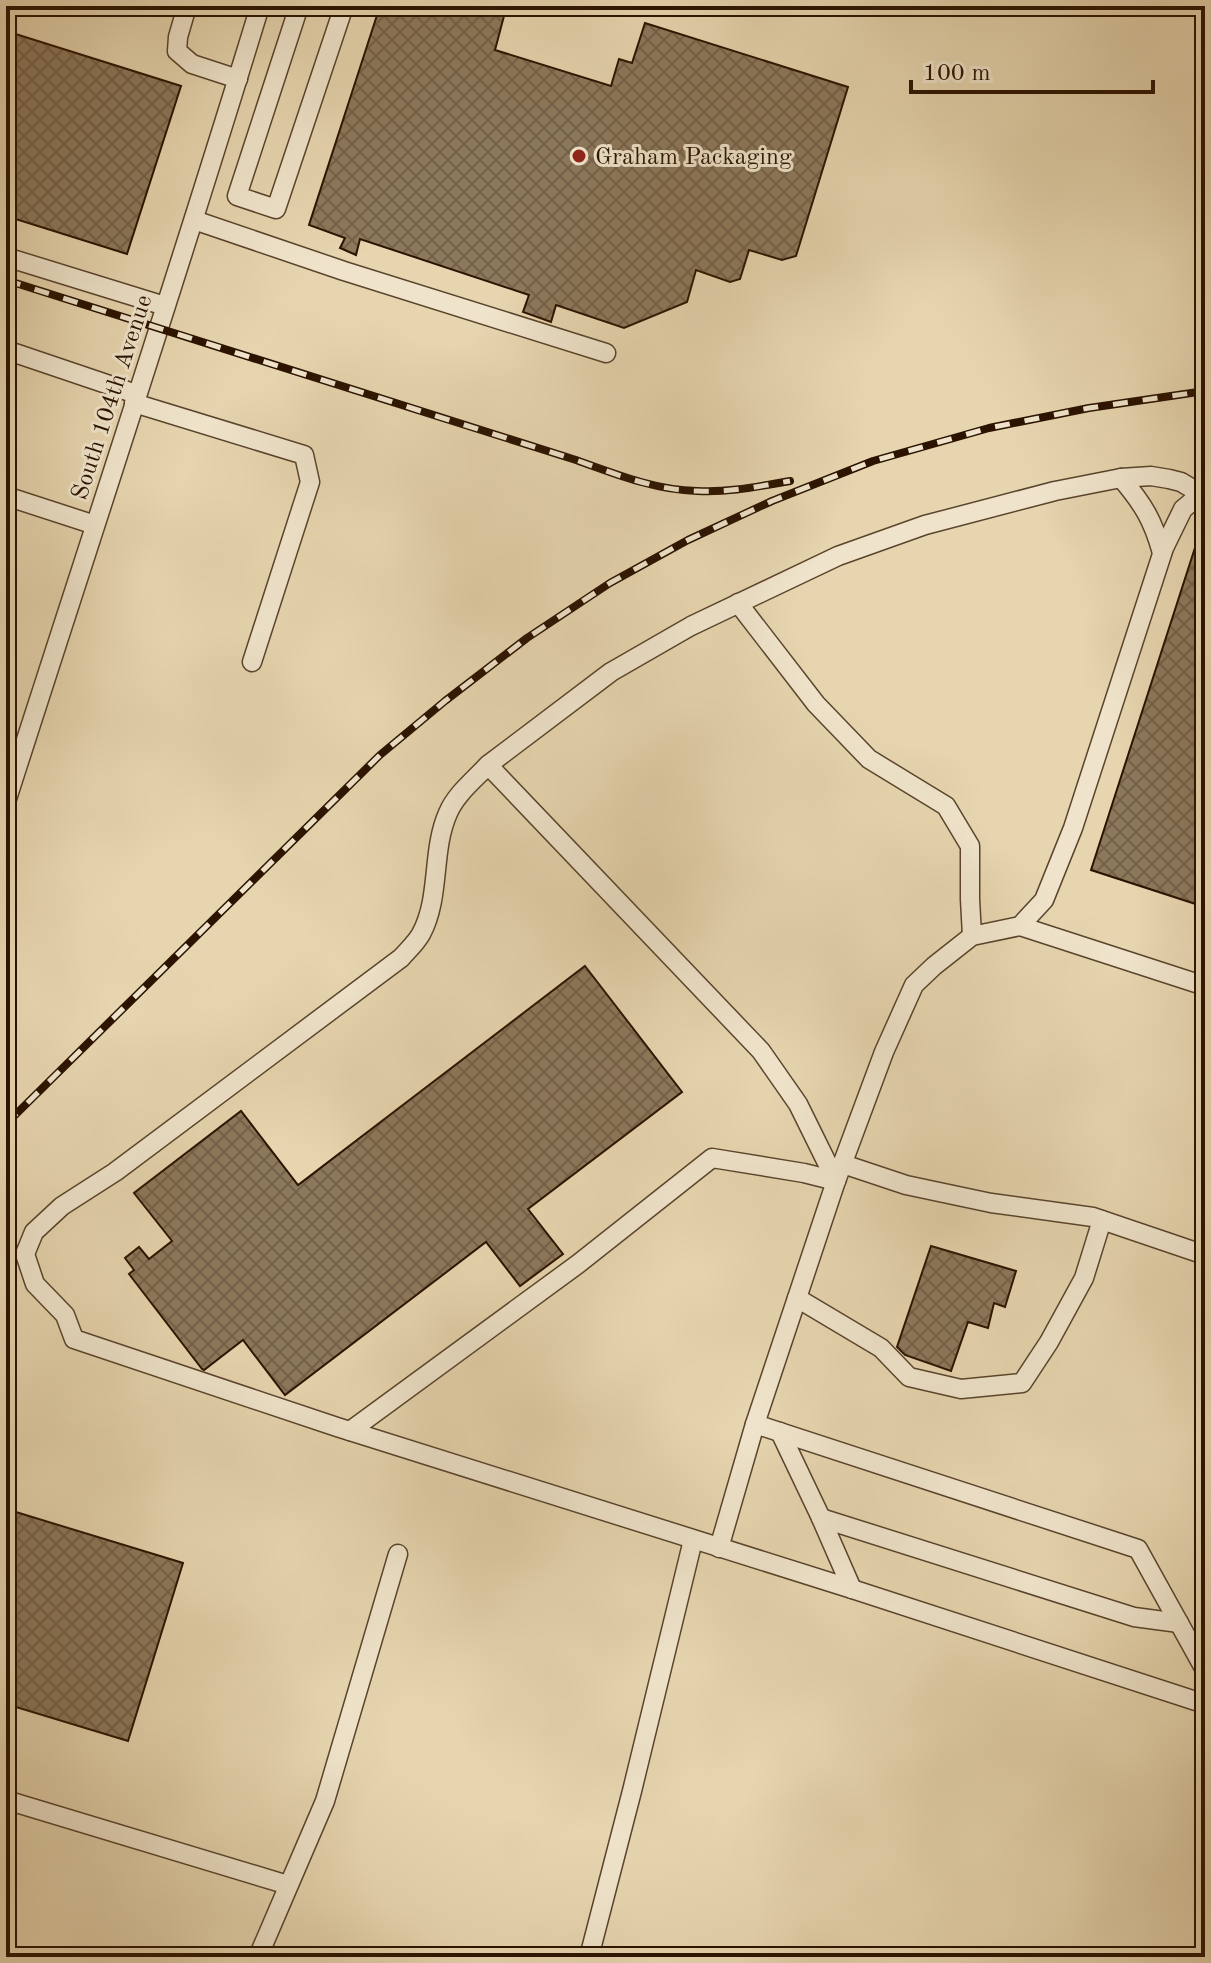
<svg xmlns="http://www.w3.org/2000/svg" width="1211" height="1963" viewBox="0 0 1211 1963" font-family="'Old Standard TT',serif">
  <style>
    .building { fill: url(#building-cross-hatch); stroke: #2b1300; stroke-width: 2 }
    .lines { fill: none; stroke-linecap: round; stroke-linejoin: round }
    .minor-casing { stroke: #5a442c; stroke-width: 21 }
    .minor { stroke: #efe4cb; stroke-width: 18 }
    .rail-casing { stroke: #2b1300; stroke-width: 8 }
    .rail { stroke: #efe4cb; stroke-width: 5; stroke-dasharray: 15; stroke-linecap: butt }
    .poi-dot { fill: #8f2418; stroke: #efe4cb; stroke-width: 3 }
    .labels { text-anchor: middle; stroke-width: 6; stroke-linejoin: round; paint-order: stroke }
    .poi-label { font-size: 24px; fill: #2b1300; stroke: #efe4cb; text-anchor: start }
    .street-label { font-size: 24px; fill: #2b1300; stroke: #efe4cb }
  </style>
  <defs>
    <pattern id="building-cross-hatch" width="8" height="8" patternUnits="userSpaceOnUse" patternTransform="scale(2)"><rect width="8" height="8" fill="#8c785b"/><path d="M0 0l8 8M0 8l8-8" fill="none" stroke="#736149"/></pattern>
  </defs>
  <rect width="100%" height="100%" fill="#e6d5af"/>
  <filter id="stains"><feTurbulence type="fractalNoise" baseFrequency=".0025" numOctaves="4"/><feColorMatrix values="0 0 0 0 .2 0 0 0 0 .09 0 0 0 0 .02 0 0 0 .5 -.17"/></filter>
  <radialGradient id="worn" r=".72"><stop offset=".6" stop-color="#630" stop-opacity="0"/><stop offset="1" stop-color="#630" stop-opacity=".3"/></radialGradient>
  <g class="building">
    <path d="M380 6H472L504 16 495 50 611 86 619 59 632 63 645 23 848 87 796 256 782 260 749 250 740 279 730 282 696 270 687 302 624 328 556 305 551 322 523 312 529 295 360 239 356 255 340 248 345 238 309 225Z"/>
    <path d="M6 31 181 86 127 254 6 216Z"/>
    <path d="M1202 526H1205V907L1091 870Z"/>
    <path d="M585 966 682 1092 528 1209 563 1254 520 1286 486 1242 285 1395 243 1340 204 1370 202 1369 129 1274 134 1270 125 1258 139 1247 149 1259 172 1241 134 1193 241 1111 298 1185Z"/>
    <path d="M931 1246 1016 1271 1005 1307 994 1303 988 1328 968 1322 951 1371 905 1355 897 1347Z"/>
    <path d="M6 1509 183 1563 128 1741 6 1704Z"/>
  </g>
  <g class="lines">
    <defs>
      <g id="minor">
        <path d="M187 6 178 37 177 51 192 64 238 79"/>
        <path d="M299 6 237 196 276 209 344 6"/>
        <path d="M194 220 344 271 606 353"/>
        <path d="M6 257 165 306"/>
        <path d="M6 350 136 394"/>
        <path d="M134 403 304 455 310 482 252 662"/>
        <path d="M1121 478C1143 504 1153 520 1162 553"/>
        <path d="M12 498 95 525"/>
        <path d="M738 603 816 704 869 759 946 806 970 846V899L972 936"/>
        <path d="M488 765 611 672 691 626 838 556 925 525 1055 491 1121 478 1151 476 1169 479 1181 482 1201 494"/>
        <path d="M6 802C91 537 179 272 260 6"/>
        <path d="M1020 926 1205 986"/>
        <path d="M843 1164 906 1185 991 1203 1093 1217 1205 1255"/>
        <path d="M836 1181 798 1104 761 1051 488 765C474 780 456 794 448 813 431 851 441 897 421 934 416 943 408 950 401 958L115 1172 62 1206 34 1232 25 1254 35 1284 65 1315 74 1339 337 1427 852 1589 1205 1704"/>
        <path d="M836 1181 884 1052 914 985 934 966 972 936 1020 926 1044 900 1073 828 1164 548 1183 509 1201 494 1205 495"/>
        <path d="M797 1298 881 1348 909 1377 961 1389 1022 1383 1049 1342 1084 1278 1102 1220"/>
        <path d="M755 1424 1138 1549 1205 1670"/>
        <path d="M350 1431 578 1264 712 1158 804 1173 836 1181 755 1424 719 1548"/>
        <path d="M780 1432 821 1518"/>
        <path d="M852 1589 821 1518 1134 1617 1179 1623"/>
        <path d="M6 1800 288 1885"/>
        <path d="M258 1957 325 1801 398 1554"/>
        <path d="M589 1957 632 1791 693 1540"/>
      </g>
    </defs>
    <use href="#minor" class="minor-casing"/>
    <use href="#minor" class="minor"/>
    <defs>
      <g id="rail">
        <path d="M6 280 576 460C615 474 655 490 697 491 728 493 760 486 790 481"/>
        <path d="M6 1124 380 755 445 701 527 638 610 583 688 540 772 501 873 461 989 428 1089 408 1205 391"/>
      </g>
    </defs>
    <use href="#rail" class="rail-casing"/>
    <use href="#rail" class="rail"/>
  </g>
  <circle class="poi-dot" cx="579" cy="156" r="8"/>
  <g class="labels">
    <g class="poi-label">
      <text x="595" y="164">Graham Packaging</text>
    </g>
    <g class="street-label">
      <text transform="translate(111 397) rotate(-72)" y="8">South 104th Avenue</text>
    </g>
  </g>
  <rect width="1211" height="1963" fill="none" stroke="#e6d5af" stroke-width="32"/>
  <rect x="8" y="8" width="1195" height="1947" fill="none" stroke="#2b1300" stroke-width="4"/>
  <rect x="16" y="16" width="1179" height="1931" fill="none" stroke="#2b1300" stroke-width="2"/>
  <path d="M911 80v12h242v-12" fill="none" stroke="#2b1300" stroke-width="4"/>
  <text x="923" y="80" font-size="24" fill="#2b1300" stroke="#efe4cb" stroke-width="6" paint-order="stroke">100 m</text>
  <rect width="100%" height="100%" filter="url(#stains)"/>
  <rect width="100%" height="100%" fill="url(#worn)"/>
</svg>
